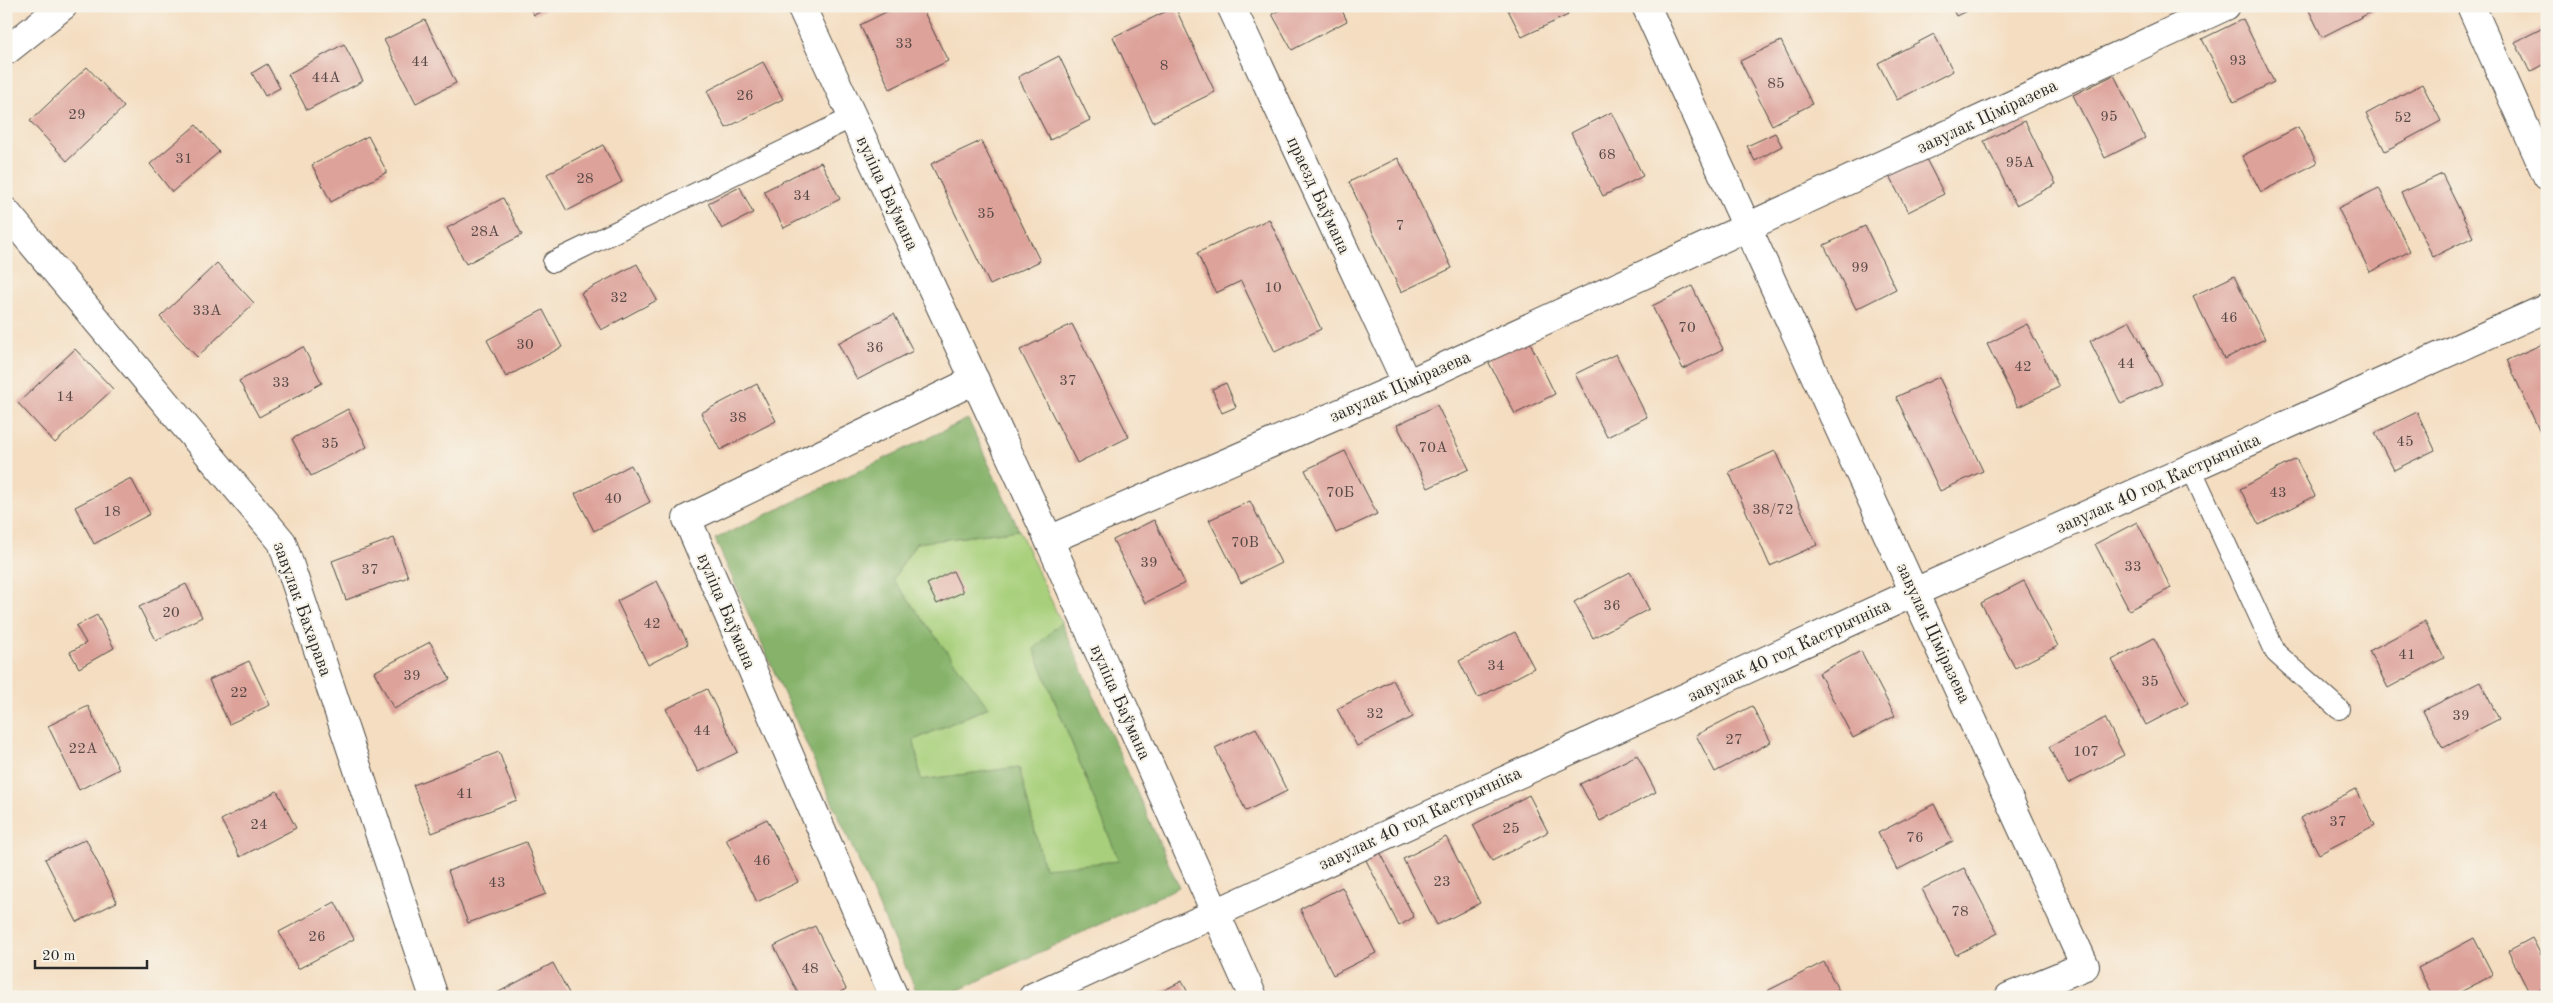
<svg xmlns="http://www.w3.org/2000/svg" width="2553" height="1003" viewBox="0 0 2553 1003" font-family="'Old Standard TT',serif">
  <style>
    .green { fill: #a8d07b; stroke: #6a7e53 }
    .forest { fill: #86b26b; stroke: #586e4b }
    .building { fill: #dda29a }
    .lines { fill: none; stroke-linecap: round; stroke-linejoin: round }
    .service-casing { stroke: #494641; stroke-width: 22 }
    .minor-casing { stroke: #494641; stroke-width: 30 }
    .tertiary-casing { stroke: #494641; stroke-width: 30 }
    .service { stroke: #fff; stroke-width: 20 }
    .minor { stroke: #fff; stroke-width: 28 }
    .tertiary { stroke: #fff; stroke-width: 28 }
    .labels { text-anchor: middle; stroke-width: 4; stroke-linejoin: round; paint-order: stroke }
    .number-label { font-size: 15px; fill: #584947 }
    .street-label { font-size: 18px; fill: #2b2b2b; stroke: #f7f3e8 }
  </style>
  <rect width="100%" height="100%" fill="#f7f3e8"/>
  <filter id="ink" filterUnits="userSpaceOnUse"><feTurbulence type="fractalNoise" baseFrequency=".02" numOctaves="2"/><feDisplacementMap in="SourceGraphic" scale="10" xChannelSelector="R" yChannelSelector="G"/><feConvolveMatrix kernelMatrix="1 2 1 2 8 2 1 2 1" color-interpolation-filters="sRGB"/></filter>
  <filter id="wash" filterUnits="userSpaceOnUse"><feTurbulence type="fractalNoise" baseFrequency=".0096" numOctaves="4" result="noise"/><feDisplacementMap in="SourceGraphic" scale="20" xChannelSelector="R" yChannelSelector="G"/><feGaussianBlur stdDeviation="1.12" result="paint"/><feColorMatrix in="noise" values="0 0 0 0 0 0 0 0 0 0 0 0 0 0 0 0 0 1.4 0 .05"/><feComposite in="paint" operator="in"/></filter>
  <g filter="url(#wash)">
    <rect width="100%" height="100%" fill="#f4ddc0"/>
    <path class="green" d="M1019 530 1061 622 1034 649 1119 861 1044 869 1019 767 921 780 914 740 987 708 892 579 916 543Z"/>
    <path class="forest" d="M968 419 1019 530 916 543 893 579 988 707 914 740 921 780 1019 767 1044 868 1119 861 1034 649 1061 622 1179 887 944 997H919L715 539Z"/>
    <g id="blocks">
      <g class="building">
        <path d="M529 6H551L534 15Z"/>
        <path d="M898 6H921L948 61 890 89 860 25Z"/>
        <path d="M1287 6H1340L1347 21 1292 50 1272 14Z"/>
        <path d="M1506 6H1564L1568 15 1522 37Z"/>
        <path d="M1951 6H1977L1956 16Z"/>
        <path d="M2307 6H2383L2322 37Z"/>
        <path d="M1175 7 1215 92 1153 122 1113 37Z"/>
        <path d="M2243 19 2274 82 2234 102 2202 39Z"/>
        <path d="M425 20 456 83 416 103 384 40Z"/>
        <path d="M2547 26V63L2530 72 2515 42Z"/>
        <path d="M1934 34 1953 71 1897 100 1878 63Z"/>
        <path d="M1781 41 1812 104 1772 125 1740 61Z"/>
        <path d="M344 44 363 81 307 110 288 74Z"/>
        <path d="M1059 56 1090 120 1050 140 1018 77Z"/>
        <path d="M763 62 783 99 726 128 707 91Z"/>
        <path d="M267 64 280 88 265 96 252 73Z"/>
        <path d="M87 67 124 107 67 161 30 121Z"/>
        <path d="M2114 75 2145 138 2105 158 2073 95Z"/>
        <path d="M2422 84 2441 121 2385 151 2366 114Z"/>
        <path d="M1612 112 1643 176 1603 196 1571 133Z"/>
        <path d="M2025 121 2056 184 2016 205 1984 141Z"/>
        <path d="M196 125 219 152 172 192 150 164Z"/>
        <path d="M2298 127 2317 163 2261 192 2242 156Z"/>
        <path d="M1775 133 1782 146 1755 161 1747 146Z"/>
        <path d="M368 136 387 172 331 202 312 165Z"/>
        <path d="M981 141 1040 261 990 285 931 164Z"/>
        <path d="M603 145 622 182 567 211 547 174Z"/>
        <path d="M1923 153 1944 194 1908 212 1887 172Z"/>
        <path d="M1398 158 1452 268 1401 292 1349 182Z"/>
        <path d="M821 162 840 199 784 228 764 191Z"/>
        <path d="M2442 174 2473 237 2433 257 2401 193Z"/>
        <path d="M740 187 753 213 722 229 708 203Z"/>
        <path d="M2379 188 2410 251 2370 272 2338 208Z"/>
        <path d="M503 198 522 235 466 264 447 228Z"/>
        <path d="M1269 219 1321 329 1275 352 1241 281 1216 293 1197 253Z"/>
        <path d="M1865 226 1896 289 1856 309 1824 245Z"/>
        <path d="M217 263 254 303 197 357 160 317Z"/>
        <path d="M637 264 657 300 601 330 581 293Z"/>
        <path d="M2234 276 2265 339 2224 359 2193 296Z"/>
        <path d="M1692 286 1723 349 1683 369 1652 306Z"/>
        <path d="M543 310 562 347 506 377 487 340Z"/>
        <path d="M894 314 913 351 857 380 838 343Z"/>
        <path d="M2130 321 2162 384 2121 404 2090 341Z"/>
        <path d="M1072 324 1129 437 1077 463 1020 350Z"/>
        <path d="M2027 324 2059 387 2018 407 1987 344Z"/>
        <path d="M1524 330 1555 394 1515 414 1483 351Z"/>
        <path d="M2547 342V438L2543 439 2507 360Z"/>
        <path d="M303 347 322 383 259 417 239 381Z"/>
        <path d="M75 349 113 389 55 443 18 403Z"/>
        <path d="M1616 354 1647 417 1607 437 1575 374Z"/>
        <path d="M1939 377 1983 471 1940 491 1896 397Z"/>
        <path d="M1226 383 1236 407 1222 413 1212 389Z"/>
        <path d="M757 384 776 421 720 450 701 413Z"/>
        <path d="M1437 405 1469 469 1428 488 1397 425Z"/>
        <path d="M348 409 367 447 311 476 292 439Z"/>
        <path d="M2417 412 2435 450 2394 470 2375 433Z"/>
        <path d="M1345 451 1377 514 1336 533 1305 470Z"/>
        <path d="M1775 451 1817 545 1770 566 1729 472Z"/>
        <path d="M2296 459 2315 496 2259 525 2240 489Z"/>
        <path d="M631 465 650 502 594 531 575 494Z"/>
        <path d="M131 478 150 514 94 544 75 507Z"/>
        <path d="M1250 501 1281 563 1241 583 1209 520Z"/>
        <path d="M1154 520 1185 583 1145 603 1113 540Z"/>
        <path d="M2137 522 2171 588 2129 610 2095 544Z"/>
        <path d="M394 538 408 577 346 600 332 561Z"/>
        <path d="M953 571 963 592 937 604 927 584Z"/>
        <path d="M1630 572 1649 609 1593 638 1574 602Z"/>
        <path d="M657 581 688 644 648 665 617 601Z"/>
        <path d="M2024 581 2058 646 2015 668 1981 603Z"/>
        <path d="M186 584 202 617 156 640 139 607Z"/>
        <path d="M97 615 114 648 79 668 70 652 86 643 76 626Z"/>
        <path d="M2425 621 2444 658 2388 688 2369 651Z"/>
        <path d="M1515 632 1534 668 1478 698 1459 661Z"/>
        <path d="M2154 638 2188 703 2146 725 2112 660Z"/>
        <path d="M430 642 450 679 394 709 374 672Z"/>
        <path d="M1861 651 1895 716 1853 738 1819 673Z"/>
        <path d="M249 661 270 705 229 724 209 680Z"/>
        <path d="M1393 680 1413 717 1357 746 1337 709Z"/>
        <path d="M2480 682 2499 719 2443 748 2423 711Z"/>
        <path d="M707 689 738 752 698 772 666 709Z"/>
        <path d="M88 706 119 769 79 790 48 726Z"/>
        <path d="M1752 706 1771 742 1715 772 1696 735Z"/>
        <path d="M2105 718 2124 755 2068 784 2049 747Z"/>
        <path d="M1256 728 1287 791 1246 811 1215 748Z"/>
        <path d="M499 752 517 800 432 833 413 785Z"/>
        <path d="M1637 755 1656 792 1600 821 1580 784Z"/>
        <path d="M2356 789 2375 825 2319 854 2300 818Z"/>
        <path d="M277 791 296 828 240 857 221 820Z"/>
        <path d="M1529 795 1548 832 1492 861 1473 825Z"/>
        <path d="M1934 804 1953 841 1897 870 1878 833Z"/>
        <path d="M767 819 798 882 757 902 726 839Z"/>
        <path d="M1446 837 1480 903 1437 925 1403 859Z"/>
        <path d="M86 839 117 902 77 922 45 859Z"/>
        <path d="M526 842 546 894 468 923 448 871Z"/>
        <path d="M1379 850 1414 917 1399 926 1364 856Z"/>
        <path d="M1964 868 1998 933 1956 955 1922 889Z"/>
        <path d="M1342 887 1376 953 1333 975 1300 909Z"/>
        <path d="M335 902 354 939 298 969 279 932Z"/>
        <path d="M815 926 846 989 831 997H800L774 946Z"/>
        <path d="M2474 938 2493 975 2451 997H2433L2418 968Z"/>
        <path d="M2532 938 2547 966V987L2530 994 2508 951Z"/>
        <path d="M1824 962 1842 997H1770L1767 991Z"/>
        <path d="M553 963 571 997H499L497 993Z"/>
        <path d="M1182 981 1190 997H1151Z"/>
      </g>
    </g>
  </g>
  <g filter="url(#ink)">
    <use href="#blocks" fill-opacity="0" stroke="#494641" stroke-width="1"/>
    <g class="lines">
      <defs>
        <g id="service">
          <path d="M553 262 853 117"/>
          <path d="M2191 468 2276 653 2339 709"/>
        </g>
        <g id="minor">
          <path d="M801 6 1049 540 1253 997"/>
          <path d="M1231 6 1407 384"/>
          <path d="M1646 6 2085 966 2009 997"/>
          <path d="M2471 6 2547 176"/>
          <path d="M6 51 63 6"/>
          <path d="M1049 540 1407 384 2226 6"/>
          <path d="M894 997 687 519 975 380"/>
          <path d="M1033 997 1915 592 2547 308"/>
        </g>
        <path id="tertiary" d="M6 212 282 542 434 997"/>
      </defs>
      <use href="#service" class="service-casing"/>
      <use href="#minor" class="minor-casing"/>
      <use href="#tertiary" class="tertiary-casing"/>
      <use href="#service" class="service"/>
      <use href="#minor" class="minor"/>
      <use href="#tertiary" class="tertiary"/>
    </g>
  </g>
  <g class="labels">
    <g class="number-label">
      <text x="904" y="48">33</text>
      <text x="2238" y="65">93</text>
      <text x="420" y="66">44</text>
      <text x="1164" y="70">8</text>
      <text x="326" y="82">44А</text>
      <text x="1776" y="88">85</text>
      <text x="745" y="100">26</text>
      <text x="77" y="119">29</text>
      <text x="2109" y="121">95</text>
      <text x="2403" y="122">52</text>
      <text x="1607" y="159">68</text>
      <text x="184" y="163">31</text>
      <text x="2020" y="167">95А</text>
      <text x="585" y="183">28</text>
      <text x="802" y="200">34</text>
      <text x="986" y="218">35</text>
      <text x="1400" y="230">7</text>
      <text x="485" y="236">28А</text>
      <text x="1860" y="272">99</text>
      <text x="1273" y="292">10</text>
      <text x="619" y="302">32</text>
      <text x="207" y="315">33А</text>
      <text x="2229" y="322">46</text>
      <text x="1687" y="332">70</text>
      <text x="525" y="349">30</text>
      <text x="875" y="352">36</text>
      <text x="2126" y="368">44</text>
      <text x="2023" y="371">42</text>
      <text x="1068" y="385">37</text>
      <text x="281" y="387">33</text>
      <text x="65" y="401">14</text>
      <text x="738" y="422">38</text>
      <text x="2405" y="446">45</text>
      <text x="330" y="448">35</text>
      <text x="1433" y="452">70А</text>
      <text x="1340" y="497">70Б</text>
      <text x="2278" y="497">43</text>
      <text x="613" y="503">40</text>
      <text x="1773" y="514">38/72</text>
      <text x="112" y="516">18</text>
      <text x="1245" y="547">70В</text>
      <text x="1149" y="567">39</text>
      <text x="2133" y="571">33</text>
      <text x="370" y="574">37</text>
      <text x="1612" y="610">36</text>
      <text x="171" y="617">20</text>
      <text x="652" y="628">42</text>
      <text x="2407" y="659">41</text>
      <text x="1496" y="670">34</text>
      <text x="412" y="680">39</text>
      <text x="2150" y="686">35</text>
      <text x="239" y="697">22</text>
      <text x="1375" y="718">32</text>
      <text x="2461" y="720">39</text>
      <text x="702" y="735">44</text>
      <text x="1734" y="744">27</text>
      <text x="83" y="753">22А</text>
      <text x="2086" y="756">107</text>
      <text x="465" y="798">41</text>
      <text x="2338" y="826">37</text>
      <text x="259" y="829">24</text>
      <text x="1511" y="833">25</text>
      <text x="1915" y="842">76</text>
      <text x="762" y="865">46</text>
      <text x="1442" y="886">23</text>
      <text x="497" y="887">43</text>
      <text x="1960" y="916">78</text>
      <text x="317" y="941">26</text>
      <text x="810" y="973">48</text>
    </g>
    <g class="street-label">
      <text transform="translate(1987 116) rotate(-25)" y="6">завулак Ціміразева</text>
      <text transform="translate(888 193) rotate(65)" y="6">вуліца Баўмана</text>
      <text transform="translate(1319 195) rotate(65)" y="6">праезд Баўмана</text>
      <text transform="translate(1400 386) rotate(-24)" y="6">завулак Ціміразева</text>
      <text transform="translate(2158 483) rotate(-24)" y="6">завулак 40 год Кастрычніка</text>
      <text transform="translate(303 609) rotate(70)" y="6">завулак Бахарава</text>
      <text transform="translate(727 611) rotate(67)" y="6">вуліца Баўмана</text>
      <text transform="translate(1934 633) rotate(65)" y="6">завулак Ціміразева</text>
      <text transform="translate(1789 650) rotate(-25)" y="6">завулак 40 год Кастрычніка</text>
      <text transform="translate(1121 702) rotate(66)" y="6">вуліца Баўмана</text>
      <text transform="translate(1420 818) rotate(-25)" y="6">завулак 40 год Кастрычніка</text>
    </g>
  </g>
  <rect width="2553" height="1003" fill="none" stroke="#f7f3e8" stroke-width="25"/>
  <path d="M35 960v8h112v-8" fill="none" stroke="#2b2b2b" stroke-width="2.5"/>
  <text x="42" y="960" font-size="15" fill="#2b2b2b" stroke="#f7f3e8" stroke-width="4" paint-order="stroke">20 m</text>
</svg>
